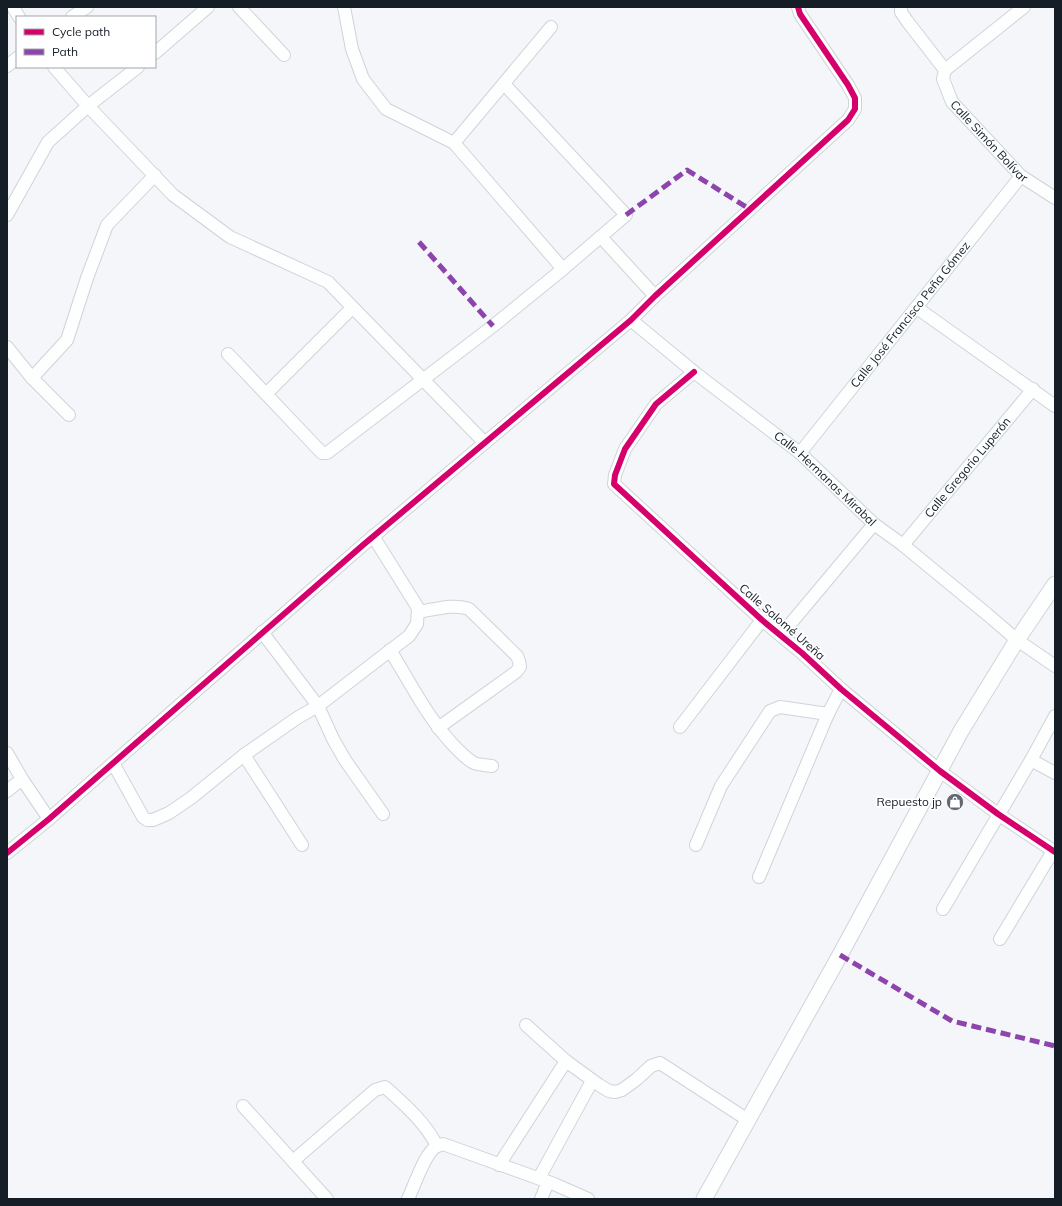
<svg xmlns="http://www.w3.org/2000/svg" width="1062" height="1206" viewBox="0 0 1062 1206" font-family="Mulish,sans-serif">
  <style>
    .lines { fill: none; stroke-linecap: round; stroke-linejoin: round }
    .minor-casing { stroke: #cfd4da; stroke-width: 14 }
    .tertiary-casing { stroke: #cfd4da; stroke-width: 17 }
    .minor { stroke: #fdfefe; stroke-width: 12 }
    .tertiary { stroke: #fdfefe; stroke-width: 15 }
    .quiet { stroke: #8e44ad; stroke-width: 5; stroke-dasharray: 10 5; stroke-linecap: butt }
    .cycleway-casing { stroke: #fff; stroke-width: 8 }
    .cycleway { stroke: #d6006c; stroke-width: 6 }
    .labels { text-anchor: middle; stroke-width: 3.5; stroke-linejoin: round; paint-order: stroke }
    .street-label { font-size: 12px; fill: #151d26; stroke: #fff }
    .poi-label { font-size: 12px; fill: #151d26; stroke: #fff; text-anchor: end }
  </style>
  <rect width="100%" height="100%" fill="#f4f6f9"/>
  <g class="lines">
    <defs>
      <g id="minor">
        <path d="M13 7 19 17"/>
        <path d="M239 7 284 55"/>
        <path d="M344 7 352 49 363 79 386 109 454 143 563 269"/>
        <path d="M901 7V12L907 21 945 70"/>
        <path d="M72 17 87 7"/>
        <path d="M155 53 208 7"/>
        <path d="M7 66 17 58"/>
        <path d="M54 67 88 106 173 195 230 237 328 282 484 442"/>
        <path id="s1" d="M945 70 943 79 952 102 1021 176 1055 198"/>
        <path d="M945 70 1024 7"/>
        <path d="M454 143 551 27"/>
        <path d="M7 215 48 142 88 106 138 67"/>
        <path d="M601 237 655 296"/>
        <path d="M917 308 1055 406"/>
        <path id="s2" d="M631 320 694 372 800 453 874 524 903 545 988 615 1017 640 1055 666"/>
        <path d="M7 347 32 378 69 415"/>
        <path d="M228 354 322 453H327L493 326 563 269 626 215 504 84"/>
        <path d="M694 372 656 404 625 449 615 475 614 484 762 620 802 653 841 689 940 771 998 814 1055 852"/>
        <path d="M32 378 67 340 87 278 107 225 155 175"/>
        <path d="M266 394 352 308"/>
        <path id="s3" d="M800 453 1021 176"/>
        <path id="s4" d="M903 545 1033 389"/>
        <path d="M418 612C434 610 453 603 469 609L517 656 519 661 520 667 516 672 438 728"/>
        <path d="M262 632 318 706 333 739 345 760 383 814"/>
        <path d="M781 635 874 524"/>
        <path d="M390 650C411 684 429 721 457 749 462 754 468 760 474 763 479 765 487 765 492 766"/>
        <path d="M680 727 762 620"/>
        <path d="M7 753 22 779"/>
        <path d="M244 755 302 845"/>
        <path d="M1031 760 1055 773"/>
        <path d="M113 763 143 817 147 820H153L169 813 191 798 244 755 297 718 318 706 409 636 417 624 418 608 373 536"/>
        <path d="M7 791 22 779 49 819"/>
        <path d="M696 845 721 786 770 711 780 707 828 714"/>
        <path d="M7 853 49 819 363 545 631 320 655 296 848 120 855 109V98L848 85 800 14 798 7"/>
        <path d="M759 877 828 714 841 689"/>
        <path d="M943 909 1031 760 1055 716"/>
        <path d="M1000 939 1053 851"/>
        <path d="M526 1025 566 1061"/>
        <path d="M243 1106 327 1199"/>
        <path d="M293 1161 375 1090 385 1087C405 1105 425 1122 437 1146"/>
        <path d="M499 1165 566 1061 599 1085 609 1091 615 1092 622 1090 637 1079 651 1066 660 1063 748 1120"/>
        <path d="M539 1178 592 1081"/>
        <path d="M408 1199C414 1187 425 1152 437 1146 438 1146 442 1145 443 1144L554 1184 588 1199"/>
        <path d="M541 1199 548 1182"/>
      </g>
      <path id="tertiary" d="M704 1199 840 955 961 731 1017 640 1055 584"/>
    </defs>
    <use href="#minor" class="minor-casing"/>
    <use href="#tertiary" class="tertiary-casing"/>
    <use href="#minor" class="minor"/>
    <use href="#tertiary" class="tertiary"/>
    <g class="quiet">
      <path d="M626 215 687 170 751 210"/>
      <path d="M419 242 493 326"/>
      <path d="M840 955 952 1021 1055 1046"/>
    </g>
    <defs>
      <g id="cycleway">
        <path d="M694 372 656 404 625 449 615 475 614 484 762 620 802 653 841 689 940 771 998 814 1055 852"/>
        <path d="M7 853 49 819 363 545 631 320 655 296 848 120 855 109V98L848 85 800 14 798 7"/>
      </g>
    </defs>
    <use href="#cycleway" class="cycleway-casing"/>
    <use href="#cycleway" class="cycleway"/>
  </g>
  <defs>
    <symbol id="shop-disc" viewBox="-11 -11 22 22"><circle r="9.5" fill="#636970" stroke="#fff"/><path d="M-5-2.5h2.3a2.7 3.5 0 0 1 5.4 0H5L5.5 6h-11ZM-1.5-2.5h3a1.5 2.3 0 0 0-3 0Z" fill="#fff"/></symbol>
  </defs>
  <g fill-rule="evenodd">
    <use href="#shop-disc" x="945" y="792" width="20" height="20"/>
  </g>
  <g class="labels">
    <g class="street-label">
      <text dy="4" stroke="none"><textPath href="#s1" startOffset="88">Calle Simón Bolívar</textPath></text>
      <text dy="4" stroke="none"><textPath href="#s3" startOffset="177">Calle José Francisco Peña Gómez</textPath></text>
      <text dy="4" stroke="none"><textPath href="#s4" startOffset="101">Calle Gregorio Luperón</textPath></text>
      <text dy="4" stroke="none"><textPath href="#s2" startOffset="251">Calle Hermanas Mirabal</textPath></text>
      <text transform="translate(782 622) rotate(41)" y="4">Calle Salomé Ureña</text>
    </g>
    <g class="poi-label">
      <text x="942" y="806">Repuesto jp</text>
    </g>
  </g>
  <rect width="1062" height="1206" fill="none" stroke="#151d26" stroke-width="16"/>
  <rect x="16" y="16" width="140" height="52" fill="#ffffff" stroke="#a1a5a8"/>
  <rect x="24" y="29" width="20" height="6" fill="#d6006c" stroke="#a1a5a8"/>
  <text x="52" y="36" font-size="12" fill="#151d26">Cycle path</text>
  <rect x="24" y="49" width="20" height="6" fill="#8e44ad" stroke="#a1a5a8"/>
  <text x="52" y="56" font-size="12" fill="#151d26">Path</text>
</svg>
